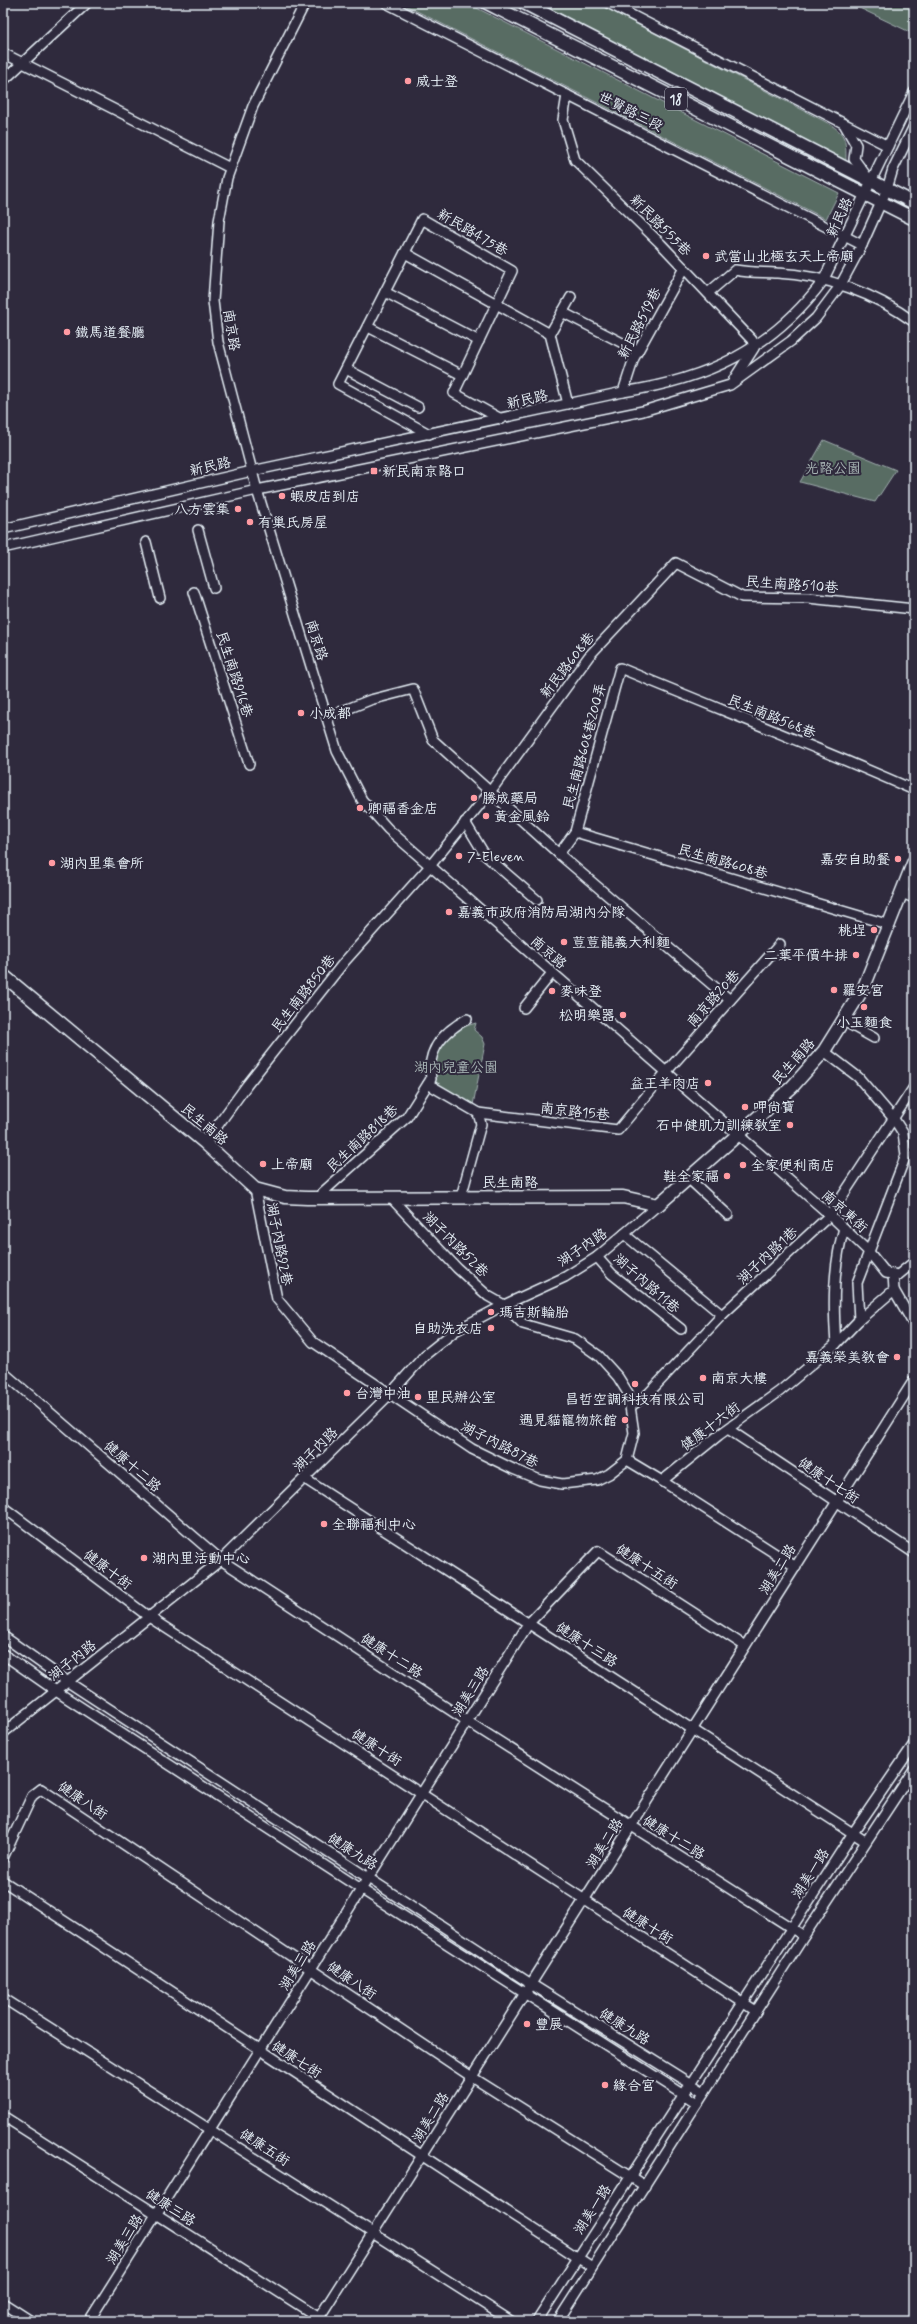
<svg xmlns="http://www.w3.org/2000/svg" width="917" height="2324" viewBox="0 0 917 2324" font-family="Mynerve,'LXGW WenKai TC',sans-serif">
  <style>
    .green { fill: #596c64; stroke: #a0aeae }
    .lines { fill: none; stroke-linecap: round; stroke-linejoin: round }
    .minor-casing { stroke: #e8f1f8; stroke-width: 12 }
    .major-casing { stroke: #e8f1f8; stroke-width: 15 }
    .minor { stroke: #2f2a3d; stroke-width: 9 }
    .major { stroke: #2f2a3d; stroke-width: 12 }
    .poi-dot { fill: #ff9aa2; stroke: #2f2a3d; stroke-width: 1.5 }
    .labels { text-anchor: middle; stroke-width: 4; stroke-linejoin: round; paint-order: stroke }
    .shield { fill: #2f2a3d; stroke: #b0b5c0; stroke-width: 1 }
    .shield-label { font-size: 13px; font-weight: bold; fill: #e8f1f8 }
    .poi-label { font-size: 14px; fill: #e8f1f8; stroke: #2f2a3d; text-anchor: start }
    .street-label { font-size: 14px; fill: #e8f1f8; stroke: #2f2a3d }
    .park-label { font-size: 14px; fill: #a8b5b5; stroke: #2f2a3d }
  </style>
  <rect width="100%" height="100%" fill="#2f2a3d"/>
  <filter id="ink" filterUnits="userSpaceOnUse"><feTurbulence type="fractalNoise" baseFrequency=".025" numOctaves="2"/><feDisplacementMap in="SourceGraphic" scale="8" xChannelSelector="R" yChannelSelector="G"/><feConvolveMatrix kernelMatrix="1 2 1 2 8 2 1 2 1" color-interpolation-filters="sRGB"/></filter>
  <g filter="url(#ink)">
    <g class="green">
      <path d="M401 3H467L839 193 826 219Z"/>
      <path d="M539 3H596L824 121C846 133 846 138 846 162Z"/>
      <path d="M849 3H914V34Z"/>
      <path d="M824 440 896 470 875 502 800 482Z"/>
      <path d="M476 1023 474 1030 482 1037 485 1044 473 1105 458 1099 433 1083 431 1065 440 1045 453 1030Z"/>
    </g>
    <g class="lines">
      <defs>
        <g id="minor">
          <path d="M305 3 253 106 227 178 219 221 213 301 218 342 257 490 337 751 362 800 388 829 830 1215 869 1252 886 1273 898 1275 914 1262"/>
          <path d="M386 3 862 245"/>
          <path d="M608 3 888 146"/>
          <path d="M3 53 230 168"/>
          <path d="M3 81 87 3"/>
          <path d="M567 95 563 120 575 160 661 244 752 340 754 348 734 379"/>
          <path d="M844 124 856 145 854 159 868 178"/>
          <path d="M405 253 550 334 571 297"/>
          <path d="M385 292 479 341"/>
          <path d="M708 293 735 270C750 273 763 272 777 273 825 275 876 294 914 322"/>
          <path d="M562 312 638 351"/>
          <path d="M368 327 462 375"/>
          <path d="M550 334 568 404"/>
          <path d="M346 369 418 407"/>
          <path d="M623 392 634 358 684 268"/>
          <path d="M429 434 338 384 422 219 512 271 454 393 501 419"/>
          <path d="M3 529 252 471 623 392C707 379 771 350 823 281L914 92"/>
          <path d="M198 530 214 588"/>
          <path d="M146 542 160 598"/>
          <path d="M3 548 257 490 643 411 730 385 791 341 816 318 840 286 862 245 887 189 893 169 914 126"/>
          <path d="M194 592 249 764"/>
          <path d="M327 717 370 700 413 689 433 740 559 854 730 1000"/>
          <path d="M465 822 485 855 537 900"/>
          <path d="M575 832 890 925"/>
          <path d="M559 854 575 832 620 668C718 709 817 747 914 790"/>
          <path d="M902 893 914 898"/>
          <path d="M524 1008 552 973"/>
          <path d="M842 1020 874 1038"/>
          <path d="M824 1051 858 1077 894 1119 903 1133 906 1155 857 1283 859 1320"/>
          <path d="M428 1084 478 1113 481 1124 461 1197"/>
          <path d="M478 1113 618 1130 667 1071 780 944"/>
          <path d="M205 1143 247 1085 345 961 430 866 490 792 589 656 676 563 742 597 808 598 914 609"/>
          <path d="M688 1178 728 1215"/>
          <path d="M255 1189 277 1299 313 1342 472 1449 513 1469 540 1480 562 1484 597 1480 609 1474 627 1460"/>
          <path d="M321 1199 323 1192 407 1117 431 1079C426 1051 443 1032 467 1019"/>
          <path d="M392 1199 457 1268 488 1296 504 1305 523 1324 575 1339 599 1356 618 1377 628 1393 634 1433 627 1460"/>
          <path d="M624 1234 722 1315"/>
          <path d="M597 1257 612 1274 681 1329"/>
          <path d="M893 1274 894 1290 914 1325"/>
          <path d="M836 1344C833 1305 833 1267 844 1228"/>
          <path d="M3 1372 221 1560 467 1721 804 1936"/>
          <path d="M631 1406 648 1394 722 1315 830 1215 914 1087"/>
          <path d="M728 1429 914 1553"/>
          <path d="M627 1460 662 1481"/>
          <path d="M305 1479 865 1841"/>
          <path d="M3 1507 149 1617 756 2011"/>
          <path d="M796 1567 662 1481 719 1435 780 1391 836 1344 859 1320 894 1290"/>
          <path d="M3 1636 68 1682 531 1984 704 2092"/>
          <path d="M3 1654 56 1691 361 1889 697 2103"/>
          <path d="M3 1733 221 1560 390 1394 425 1355 455 1331 504 1305 565 1277 597 1257 658 1205"/>
          <path d="M3 1858 32 1796 41 1789 472 2077 645 2186"/>
          <path d="M3 1881 592 2267"/>
          <path d="M3 1998 511 2321"/>
          <path d="M3 2116 324 2321"/>
          <path d="M3 2303 31 2321"/>
          <path d="M89 2321 529 1623 598 1551 745 1646"/>
          <path d="M317 2321 914 1380"/>
          <path d="M537 2321 853 1833 914 1744"/>
          <path d="M558 2321 804 1936 914 1769"/>
        </g>
        <g id="major">
          <path d="M487 3 914 219"/>
          <path d="M524 3 914 203"/>
          <path d="M3 975 205 1143 255 1189 285 1197 307 1198 623 1197 658 1205 792 1087 824 1051 864 987 914 861"/>
        </g>
      </defs>
      <use href="#minor" class="minor-casing"/>
      <use href="#major" class="major-casing"/>
      <use href="#minor" class="minor"/>
      <use href="#major" class="major"/>
    </g>
  </g>
  <g class="poi-dot">
    <circle cx="408" cy="81" r="4"/>
    <circle cx="706" cy="256" r="4"/>
    <circle cx="67" cy="332" r="4"/>
    <rect x="370" y="467" width="8" height="8" rx="2"/>
    <circle cx="282" cy="496" r="4"/>
    <circle cx="238" cy="509" r="4"/>
    <circle cx="250" cy="522" r="4"/>
    <circle cx="301" cy="713" r="4"/>
    <circle cx="474" cy="798" r="4"/>
    <circle cx="360" cy="808" r="4"/>
    <circle cx="486" cy="816" r="4"/>
    <circle cx="459" cy="856" r="4"/>
    <circle cx="898" cy="859" r="4"/>
    <circle cx="52" cy="863" r="4"/>
    <circle cx="449" cy="912" r="4"/>
    <circle cx="874" cy="930" r="4"/>
    <circle cx="564" cy="942" r="4"/>
    <circle cx="856" cy="955" r="4"/>
    <circle cx="834" cy="990" r="4"/>
    <circle cx="552" cy="991" r="4"/>
    <circle cx="864" cy="1007" r="4"/>
    <circle cx="623" cy="1015" r="4"/>
    <circle cx="708" cy="1083" r="4"/>
    <circle cx="745" cy="1107" r="4"/>
    <circle cx="790" cy="1125" r="4"/>
    <circle cx="263" cy="1164" r="4"/>
    <circle cx="743" cy="1165" r="4"/>
    <circle cx="727" cy="1176" r="4"/>
    <circle cx="491" cy="1312" r="4"/>
    <circle cx="491" cy="1328" r="4"/>
    <circle cx="897" cy="1357" r="4"/>
    <circle cx="703" cy="1378" r="4"/>
    <circle cx="635" cy="1384" r="4"/>
    <circle cx="347" cy="1393" r="4"/>
    <circle cx="418" cy="1397" r="4"/>
    <circle cx="625" cy="1420" r="4"/>
    <circle cx="324" cy="1524" r="4"/>
    <circle cx="144" cy="1558" r="4"/>
    <circle cx="527" cy="2024" r="4"/>
    <circle cx="605" cy="2085" r="4"/>
  </g>
  <g class="labels">
    <rect class="shield" x="665" y="88" width="22" height="22" rx="3"/>
    <g class="shield-label">
      <text x="676" y="104">18</text>
    </g>
    <g class="poi-label">
      <text x="416" y="86">威士登</text>
      <text x="714" y="261">武當山北極玄天上帝廟</text>
      <text x="75" y="337">鐵馬道餐廳</text>
      <text x="382" y="476">新民南京路口</text>
      <text x="290" y="501">蝦皮店到店</text>
      <text x="230" y="514" text-anchor="end">八方雲集</text>
      <text x="258" y="527">有巢氏房屋</text>
      <text x="309" y="718">小成都</text>
      <text x="482" y="803">勝成藥局</text>
      <text x="368" y="813">卿福香金店</text>
      <text x="494" y="821">黃金風鈴</text>
      <text x="467" y="861">7-Eleven</text>
      <text x="890" y="864" text-anchor="end">嘉安自助餐</text>
      <text x="60" y="868">湖內里集會所</text>
      <text x="457" y="917">嘉義市政府消防局湖內分隊</text>
      <text x="866" y="935" text-anchor="end">桃埕</text>
      <text x="572" y="947">荳荳龍義大利麵</text>
      <text x="848" y="960" text-anchor="end">二葉平價牛排</text>
      <text x="842" y="995">羅安宮</text>
      <text x="560" y="996">麥味登</text>
      <text x="615" y="1020" text-anchor="end">松明樂器</text>
      <text x="864" y="1027" text-anchor="middle">小玉麵食</text>
      <text x="700" y="1088" text-anchor="end">益王羊肉店</text>
      <text x="753" y="1112">呷尚寶</text>
      <text x="782" y="1130" text-anchor="end">石中健肌力訓練教室</text>
      <text x="271" y="1169">上帝廟</text>
      <text x="751" y="1170">全家便利商店</text>
      <text x="719" y="1181" text-anchor="end">鞋全家福</text>
      <text x="499" y="1317">瑪吉斯輪胎</text>
      <text x="483" y="1333" text-anchor="end">自助洗衣店</text>
      <text x="889" y="1362" text-anchor="end">嘉義榮美教會</text>
      <text x="711" y="1383">南京大樓</text>
      <text x="355" y="1398">台灣中油</text>
      <text x="426" y="1402">里民辦公室</text>
      <text x="635" y="1404" text-anchor="middle">昌哲空調科技有限公司</text>
      <text x="617" y="1425" text-anchor="end">遇見貓寵物旅館</text>
      <text x="332" y="1529">全聯福利中心</text>
      <text x="152" y="1563">湖內里活動中心</text>
      <text x="535" y="2029">豐展</text>
      <text x="613" y="2090">緣合宮</text>
    </g>
    <g class="street-label">
      <text transform="translate(631 111) rotate(27)" y="5">世賢路三段</text>
      <text transform="translate(839 217) rotate(-65)" y="5">新民路</text>
      <text transform="translate(661 225) rotate(45)" y="5">新民路555巷</text>
      <text transform="translate(473 232) rotate(30)" y="5">新民路475巷</text>
      <text transform="translate(639 323) rotate(-63)" y="5">新民路519巷</text>
      <text transform="translate(232 330) rotate(81)" y="5">南京路</text>
      <text transform="translate(527 399) rotate(-13)" y="5">新民路</text>
      <text transform="translate(210 466) rotate(-13)" y="5">新民路</text>
      <text transform="translate(792 584) rotate(4)" y="5">民生南路510巷</text>
      <text transform="translate(317 640) rotate(72)" y="5">南京路</text>
      <text transform="translate(567 665) rotate(-52)" y="5">新民路608巷</text>
      <text transform="translate(235 674) rotate(72)" y="5">民生南路916巷</text>
      <text transform="translate(772 716) rotate(22)" y="5">民生南路568巷</text>
      <text transform="translate(584 746) rotate(-75)" y="5">民生南路608巷200弄</text>
      <text transform="translate(723 861) rotate(16)" y="5">民生南路608巷</text>
      <text transform="translate(549 952) rotate(41)" y="5">南京路</text>
      <text transform="translate(303 993) rotate(-52)" y="5">民生南路850巷</text>
      <text transform="translate(713 998) rotate(-48)" y="5">南京路20巷</text>
      <text transform="translate(793 1061) rotate(-48)" y="5">民生南路</text>
      <text transform="translate(575 1111) rotate(6)" y="5">南京路15巷</text>
      <text transform="translate(205 1124) rotate(40)" y="5">民生南路</text>
      <text transform="translate(362 1138) rotate(-43)" y="5">民生南路818巷</text>
      <text x="510" y="1187">民生南路</text>
      <text transform="translate(845 1211) rotate(42)" y="5">南京東街</text>
      <text transform="translate(280 1244) rotate(79)" y="5">湖子內路92巷</text>
      <text transform="translate(456 1244) rotate(45)" y="5">湖子內路52巷</text>
      <text transform="translate(582 1247) rotate(-34)" y="5">湖子內路</text>
      <text transform="translate(767 1255) rotate(-43)" y="5">湖子內路1巷</text>
      <text transform="translate(647 1283) rotate(41)" y="5">湖子內路11巷</text>
      <text transform="translate(710 1426) rotate(-37)" y="5">健康十六街</text>
      <text transform="translate(500 1444) rotate(27)" y="5">湖子內路87巷</text>
      <text transform="translate(315 1449) rotate(-45)" y="5">湖子內路</text>
      <text transform="translate(133 1466) rotate(41)" y="5">健康十二路</text>
      <text transform="translate(829 1480) rotate(34)" y="5">健康十七街</text>
      <text transform="translate(647 1566) rotate(33)" y="5">健康十五街</text>
      <text transform="translate(108 1569) rotate(37)" y="5">健康十街</text>
      <text transform="translate(777 1569) rotate(-58)" y="5">湖美二路</text>
      <text transform="translate(587 1644) rotate(33)" y="5">健康十三路</text>
      <text transform="translate(392 1655) rotate(33)" y="5">健康十二路</text>
      <text transform="translate(72 1660) rotate(-38)" y="5">湖子內路</text>
      <text transform="translate(470 1691) rotate(-58)" y="5">湖美三路</text>
      <text transform="translate(377 1747) rotate(33)" y="5">健康十街</text>
      <text transform="translate(83 1800) rotate(34)" y="5">健康八街</text>
      <text transform="translate(674 1837) rotate(32)" y="5">健康十二路</text>
      <text transform="translate(604 1843) rotate(-58)" y="5">湖美二路</text>
      <text transform="translate(353 1851) rotate(33)" y="5">健康九路</text>
      <text transform="translate(810 1873) rotate(-57)" y="5">湖美一路</text>
      <text transform="translate(648 1925) rotate(32)" y="5">健康十街</text>
      <text transform="translate(297 1965) rotate(-58)" y="5">湖美三路</text>
      <text transform="translate(352 1980) rotate(34)" y="5">健康八街</text>
      <text transform="translate(625 2026) rotate(32)" y="5">健康九路</text>
      <text transform="translate(297 2059) rotate(33)" y="5">健康七街</text>
      <text transform="translate(430 2117) rotate(-58)" y="5">湖美二路</text>
      <text transform="translate(265 2147) rotate(33)" y="5">健康五街</text>
      <text transform="translate(171 2207) rotate(33)" y="5">健康三路</text>
      <text transform="translate(592 2209) rotate(-57)" y="5">湖美一路</text>
      <text transform="translate(124 2239) rotate(-58)" y="5">湖美三路</text>
    </g>
    <g class="park-label">
      <text x="833" y="473">光路公園</text>
      <text x="456" y="1072">湖內兒童公園</text>
    </g>
  </g>
  <rect width="917" height="2324" fill="none" stroke="#2f2a3d" stroke-width="16"/>
  <rect x="8" y="8" width="901" height="2308" fill="none" stroke="#e8f1f8" stroke-width="1.5" filter="url(#ink)"/>
</svg>
